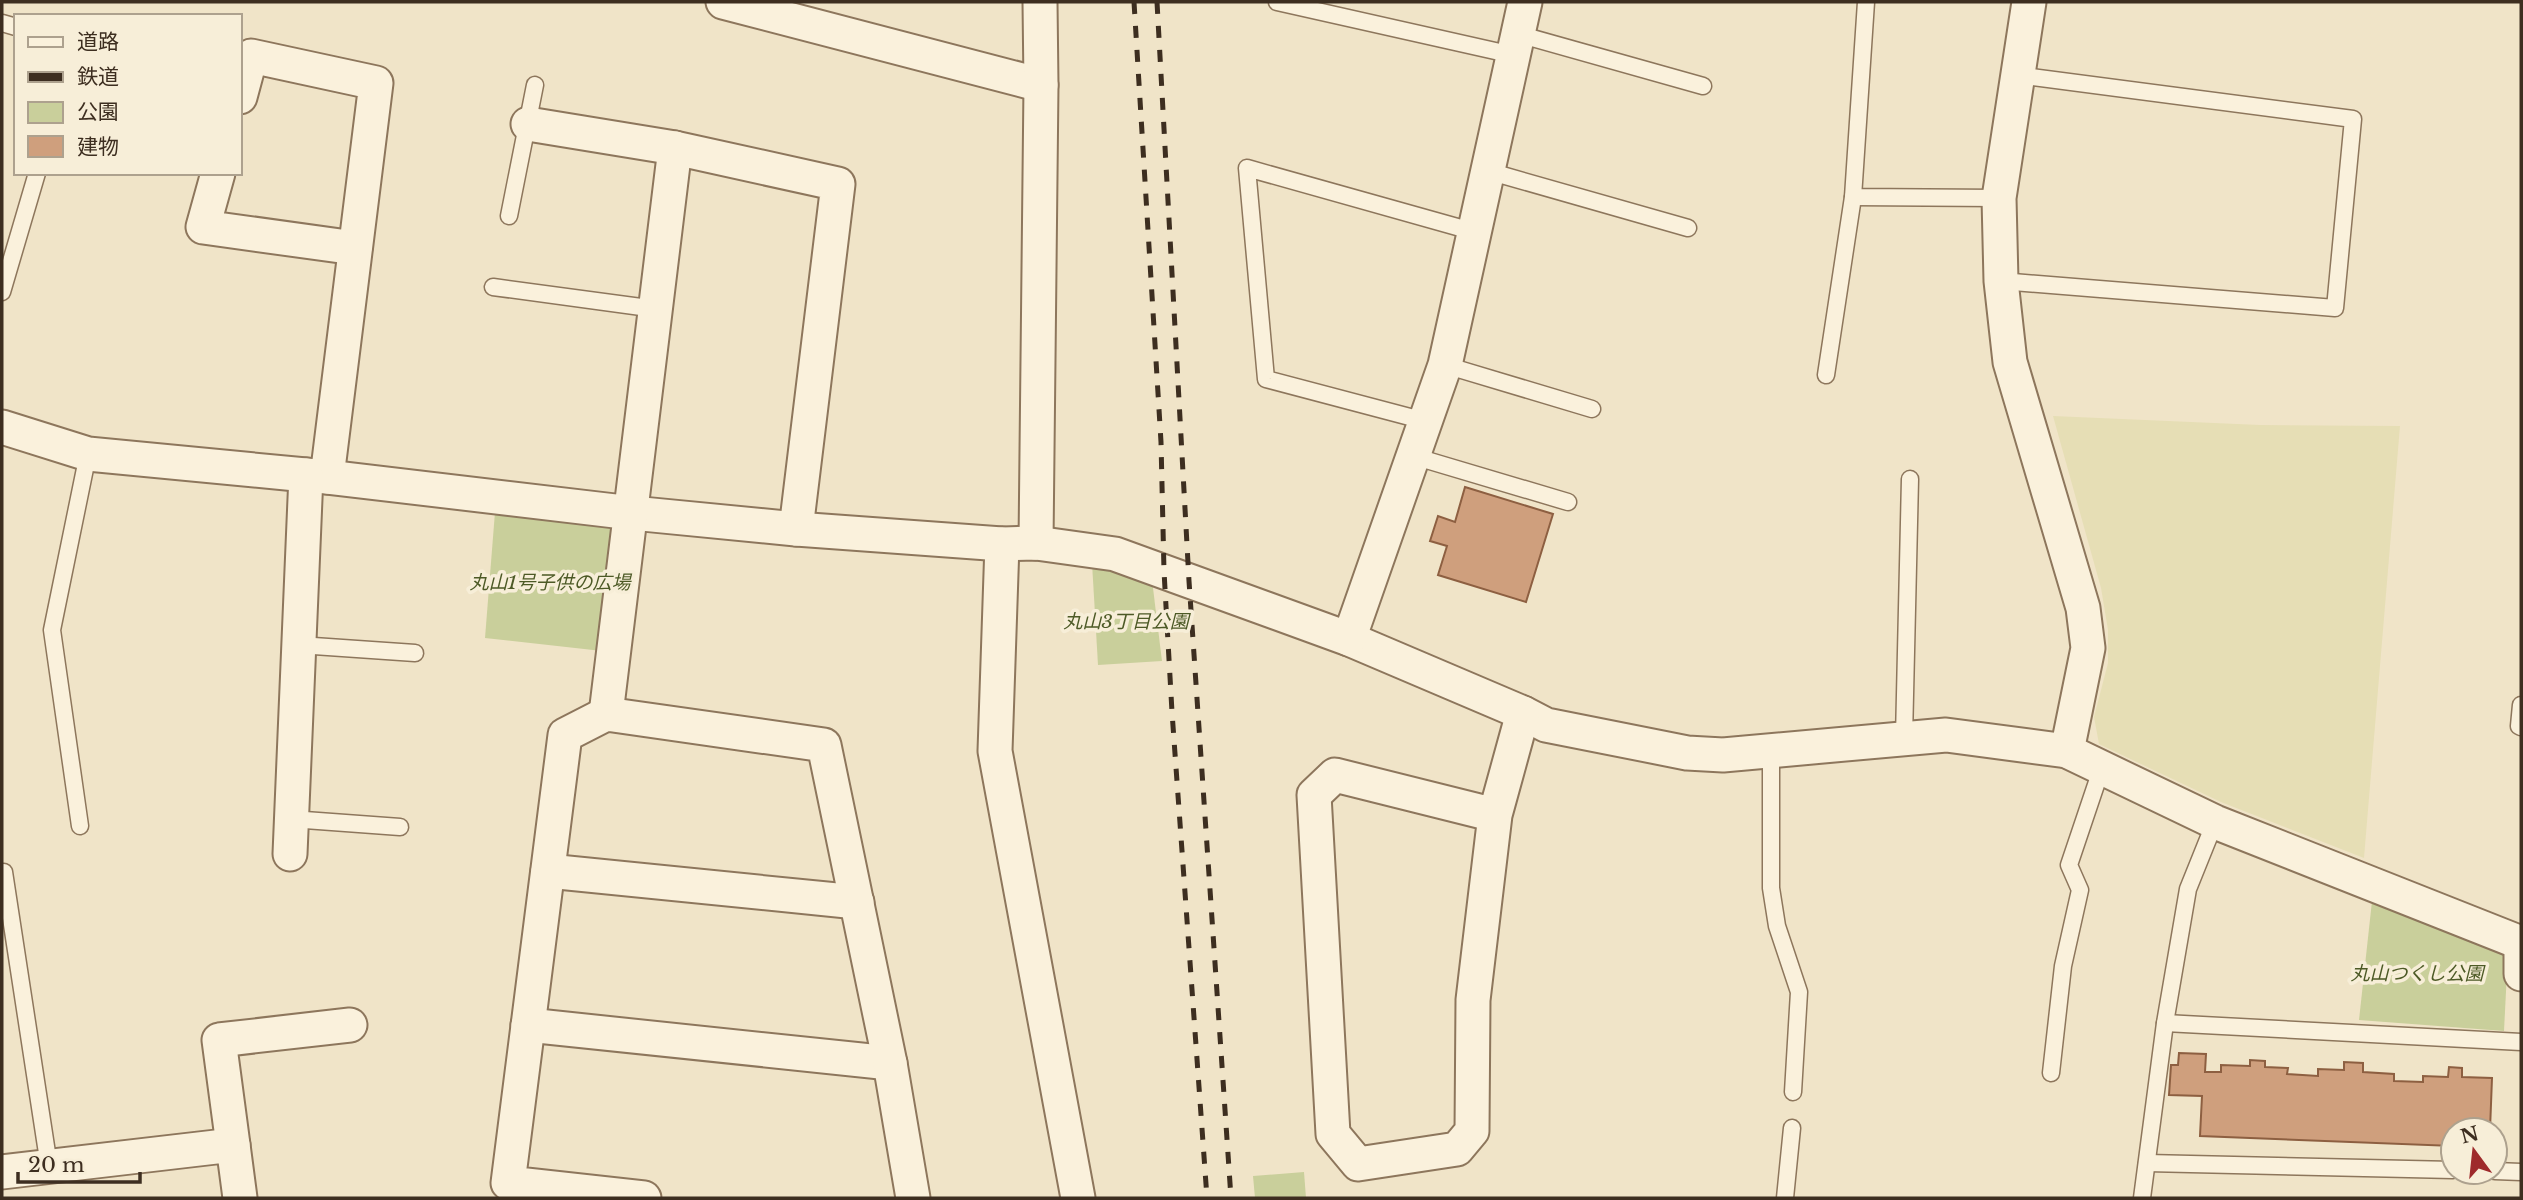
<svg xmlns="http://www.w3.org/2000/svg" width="2523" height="1200" viewBox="0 0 2523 1200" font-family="'Libre Baskerville','Noto Sans JP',serif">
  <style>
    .farmland { fill: #e6deb5 }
    .green { fill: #c9cf9b }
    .building { fill: #cf9f7d; stroke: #8d5f41; stroke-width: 2 }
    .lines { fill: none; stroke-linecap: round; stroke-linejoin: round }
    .lane-casing { stroke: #8d765c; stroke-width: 19 }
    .street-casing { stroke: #8d765c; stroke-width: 37 }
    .lane { stroke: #faf1dc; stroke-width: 16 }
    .street { stroke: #faf1dc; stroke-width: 33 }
    .rail { stroke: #3d2e20; stroke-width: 5; stroke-dasharray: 12 12; stroke-linecap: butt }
    .labels { text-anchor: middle; stroke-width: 7; stroke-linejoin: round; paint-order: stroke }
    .park-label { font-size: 19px; font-style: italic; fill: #4d5a26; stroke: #f7eed8 }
  </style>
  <rect width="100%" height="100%" fill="#f0e4c8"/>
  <path class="farmland" d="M2053 416 2260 425 2400 426 2364 858 2221 802 2099 744 2094 717 2108 663V630L2101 588Z"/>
  <g class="green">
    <path d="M495 512 617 526 602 651 485 638Z"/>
    <path d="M1092 563 1152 580 1162 661 1098 665Z"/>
    <path d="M2372 901 2508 952 2504 1031 2359 1020Z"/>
    <path d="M1304 1172 1306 1198H1255L1253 1176Z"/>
  </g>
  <g class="building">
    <path d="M1465 487 1553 514 1526 602 1438 575 1447 546 1430 541 1438 516 1455 522Z"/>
    <path d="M2179 1053 2206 1054 2205 1072H2221V1065L2250 1066V1060L2265 1061V1067L2288 1068 2287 1074 2318 1076V1069L2344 1070V1062L2363 1063V1072L2394 1074V1081L2423 1082V1076L2448 1077 2449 1067 2462 1068V1077L2492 1078 2490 1130H2453V1146L2200 1136 2202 1096 2169 1095 2171 1065H2178Z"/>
  </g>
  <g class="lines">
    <defs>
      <g id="lane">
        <path d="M1277 2 1513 55"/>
        <path d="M1866 2 1853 197 1999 198"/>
        <path d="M2 23 16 27"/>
        <path d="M1518 34 1703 86"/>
        <path d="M1488 171 1688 228"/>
        <path d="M509 216 535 85"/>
        <path d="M2001 281 2335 308 2353 119 2017 75"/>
        <path d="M493 287 656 309"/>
        <path d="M2 292 37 173"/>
        <path d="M1445 365 1592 409"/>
        <path d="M1826 375 1853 197"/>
        <path d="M1425 421 1266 379 1247 168 1475 232"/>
        <path d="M1413 456 1568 502"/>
        <path d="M299 645 415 653"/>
        <path d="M2521 705 2519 726 2521 727"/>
        <path d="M1904 738 1910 479"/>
        <path d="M1771 750V888L1777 926 1799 992 1793 1092"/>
        <path d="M291 819 400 827"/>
        <path d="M80 826 52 630 88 454"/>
        <path d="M2 873 4 872 49 1166"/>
        <path d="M2165 1023 2521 1042"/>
        <path d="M2051 1073 2063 966 2080 890 2069 865 2102 767"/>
        <path d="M2147 1163 2453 1170"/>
        <path d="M2495 1171 2521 1172"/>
        <path d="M1785 1198 1792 1128"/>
        <path d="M2142 1198 2165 1023 2188 889 2215 822"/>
      </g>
      <g id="street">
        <path d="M723 2 1041 85"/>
        <path d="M2029 2 1999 198 2001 281 2010 362 2083 608 2088 648 2067 751"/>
        <path d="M240 97 251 56 376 83 327 477"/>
        <path d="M528 124 675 148 838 184 796 529"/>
        <path d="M218 173 203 227 355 248"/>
        <path d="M2 427 88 454 327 477 632 513 796 529 1002 544 1036 543 1115 554 1349 639 1523 713 1546 725 1687 753 1723 755 1946 735 2067 751 2215 822 2521 943"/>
        <path d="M1036 543 1041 85 1040 2"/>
        <path d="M1002 544 995 751 1078 1198"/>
        <path d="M1349 639 1445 365 1525 2"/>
        <path d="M606 714 675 148"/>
        <path d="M1495 815 1335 775 1314 795 1333 1134 1358 1164 1457 1149 1472 1131 1473 1000 1495 815 1523 713"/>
        <path d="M290 854 306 475"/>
        <path d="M548 871 857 902"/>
        <path d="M2521 942V974"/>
        <path d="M528 1025 890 1063"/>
        <path d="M233 1145 219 1040 350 1025"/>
        <path d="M2 1172 233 1145 240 1198"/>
        <path d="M644 1198 508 1183 565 735 606 714 824 745 890 1063 913 1198"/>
      </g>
    </defs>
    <use href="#lane" class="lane-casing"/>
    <use href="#street" class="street-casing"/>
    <use href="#lane" class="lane"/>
    <use href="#street" class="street"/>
    <g class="rail">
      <path d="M1134 2 1161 442 1164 571 1172 712 1207 1198"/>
      <path d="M1157 2 1189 581 1231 1198"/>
    </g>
  </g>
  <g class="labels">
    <g class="park-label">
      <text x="550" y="589">丸山1号子供の広場</text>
      <text x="1126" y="628">丸山3丁目公園</text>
      <text x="2417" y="980">丸山つくし公園</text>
    </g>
  </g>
  <rect width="2523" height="1200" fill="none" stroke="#3d2e20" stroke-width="7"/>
  <rect x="14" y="14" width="228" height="161" fill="#f7eed8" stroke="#ada18e" stroke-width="2"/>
  <rect x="28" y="37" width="35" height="10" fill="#faf1dc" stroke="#ada18e" stroke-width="2"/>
  <text x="77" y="49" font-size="21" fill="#3d2e20">道路</text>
  <rect x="28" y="72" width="35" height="10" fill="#3d2e20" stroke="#ada18e" stroke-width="2"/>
  <text x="77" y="84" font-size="21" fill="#3d2e20">鉄道</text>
  <rect x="28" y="102" width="35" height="21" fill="#c9cf9b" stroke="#ada18e" stroke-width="2"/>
  <text x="77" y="119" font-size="21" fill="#3d2e20">公園</text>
  <rect x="28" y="136" width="35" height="21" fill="#cf9f7d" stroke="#ada18e" stroke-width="2"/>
  <text x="77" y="154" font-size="21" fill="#3d2e20">建物</text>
  <g transform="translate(2474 1151) rotate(345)"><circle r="33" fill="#f7eed8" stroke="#ada18e" stroke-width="2"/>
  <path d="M0-5L12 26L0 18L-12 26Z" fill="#9e2a2b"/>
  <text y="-10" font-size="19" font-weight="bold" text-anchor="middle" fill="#3d2e20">N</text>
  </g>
  <path d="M18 1172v10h122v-10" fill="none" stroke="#3d2e20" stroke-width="3.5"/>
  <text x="28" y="1172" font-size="21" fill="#3d2e20" stroke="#f7eed8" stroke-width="5" paint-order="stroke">20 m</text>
</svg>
